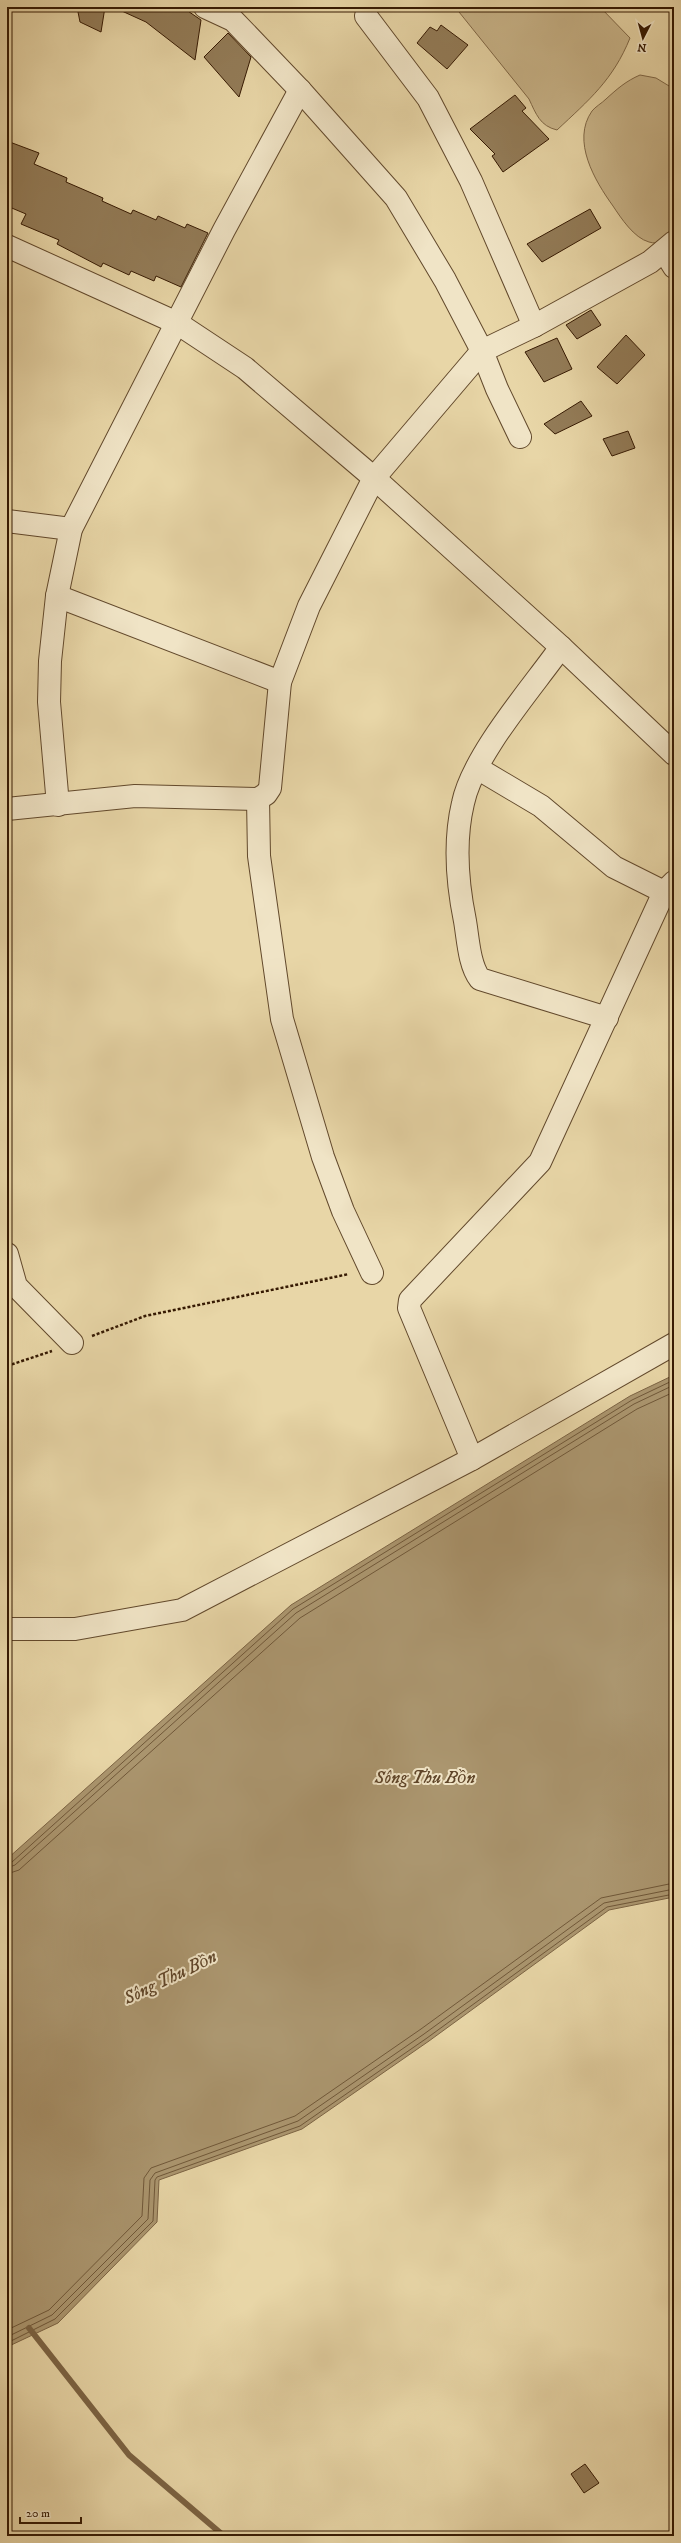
<svg xmlns="http://www.w3.org/2000/svg" width="681" height="2543" viewBox="0 0 681 2543" font-family="'IM FELL DW Pica',serif">
  <style>
    .green { fill: #cab68b; stroke: #806847 }
    .water { fill: #ab966f; stroke: #7c6444 }
    .lines { fill: none; stroke-linecap: round; stroke-linejoin: round }
    .shore { stroke: #705839; stroke-width: 1 }
    .stream { stroke: #7c6444; stroke-width: 6 }
    .building { fill: #937c58; stroke: #361a03 }
    .minor-casing { stroke: #62492c; stroke-width: 24 }
    .path { stroke: #361a03; stroke-width: 2.5; stroke-dasharray: 3 2; stroke-linecap: butt }
    .minor { stroke: #f0e4c6; stroke-width: 22 }
    .labels { text-anchor: middle; stroke-width: 4; stroke-linejoin: round; paint-order: stroke }
    .water-label { font-size: 18px; font-style: italic; fill: #5f4529; stroke: #f0e4c6 }
  </style>
  <rect width="100%" height="100%" fill="#e8d6a7"/>
  <filter id="stains"><feTurbulence type="fractalNoise" baseFrequency=".005" numOctaves="4"/><feColorMatrix values="0 0 0 0 .2 0 0 0 0 .09 0 0 0 0 .02 0 0 0 .5 -.17"/></filter>
  <radialGradient id="worn" r=".72"><stop offset=".6" stop-color="#630" stop-opacity="0"/><stop offset="1" stop-color="#630" stop-opacity=".3"/></radialGradient>
  <g class="green">
    <path d="M455 7H600L630 38C613 80 589 100 557 130 540 126 536 114 529 99Z"/>
    <path d="M640 75 656 78 674 89V235C667 240 658 245 649 242 634 238 621 218 613 206 595 181 571 141 592 111 595 107 602 103 606 99 617 89 626 81 640 75Z"/>
  </g>
  <path class="water" d="M674 1375V1897L609 1910 429 2041 302 2129 159 2180 157 2222 58 2323 7 2347V1859L291 1605 630 1396Z"/>
  <g class="lines">
    <g class="shore">
      <path d="M7 1863 12 1862 293 1609 632 1400 674 1380"/>
      <path d="M7 1868 15 1865 296 1613 634 1404 674 1385"/>
      <path d="M7 1874 19 1870 300 1618 637 1409 674 1392"/>
      <path d="M7 2330 49 2310 142 2216 144 2178 151 2168 295 2116 421 2029 601 1898 674 1883"/>
      <path d="M7 2337 52 2315 148 2219 150 2180 155 2173 298 2121 424 2034 604 1903 674 1889"/>
      <path d="M7 2343 55 2319 153 2221 155 2180 157 2177 300 2126 427 2038 607 1907 674 1894"/>
    </g>
    <path class="stream" d="M29 2328 129 2455 224 2536"/>
  </g>
  <g class="building">
    <path d="M77 7H105L101 32 80 22Z"/>
    <path d="M113 7H182L201 20 195 60 146 22Z"/>
    <path d="M441 25 468 45 447 69 417 43 430 27 437 31Z"/>
    <path d="M228 33 251 57 239 97 204 57Z"/>
    <path d="M515 95 526 108 522 111 549 139 503 172 492 156 495 154 470 129Z"/>
    <path d="M7 141 39 153 34 164 67 178 66 182 103 198 102 201 131 214 133 210 156 220 158 216 185 228 187 224 208 233 181 287 156 276 154 281 131 271 129 275 103 263 101 267 57 244 59 240 21 224 26 214 7 206Z"/>
    <path d="M590 209 601 228 542 262 527 244Z"/>
    <path d="M591 310 601 325 577 339 566 325Z"/>
    <path d="M626 335 645 355 617 384 597 367Z"/>
    <path d="M557 338 572 369 544 382 525 352Z"/>
    <path d="M581 401 592 416 555 434 544 424Z"/>
    <path d="M628 431 635 448 612 456 603 439Z"/>
    <path d="M585 2464 599 2483 584 2493 571 2474Z"/>
  </g>
  <g class="lines">
    <defs>
      <g id="minor">
        <path d="M205 7 233 20 300 90 396 198 445 280 482 351 497 389 520 437"/>
        <path d="M366 16 428 98 471 181 534 326"/>
        <path d="M7 246 177 323 245 368 374 478 561 647 674 754"/>
        <path d="M664 251 674 267"/>
        <path d="M7 521 71 529"/>
        <path d="M57 596 280 682"/>
        <path d="M561 647C532 688 473 755 463 803 454 841 457 882 465 921 468 938 469 965 480 979L607 1018"/>
        <path d="M477 768 541 806 614 867 664 892"/>
        <path d="M258 799 259 856 282 1019 323 1157 343 1211 372 1273"/>
        <path d="M58 805 49 702 50 661 57 596 71 529 224 230 300 90"/>
        <path d="M7 809 135 796 258 799 266 794 270 788 280 682 309 606 374 478 482 351 534 326 650 262 674 242"/>
        <path d="M7 1254 16 1286 72 1343"/>
        <path d="M472 1459 409 1308 410 1300 540 1162 664 892 674 882"/>
        <path d="M7 1629H75L182 1610 472 1459 674 1344"/>
      </g>
    </defs>
    <use href="#minor" class="minor-casing"/>
    <g class="path">
      <path d="M92 1336 145 1316 349 1274"/>
      <path d="M7 1366 52 1351"/>
    </g>
    <use href="#minor" class="minor"/>
  </g>
  <g class="labels">
    <g class="water-label">
      <text x="425" y="1783">Sông Thu Bồn</text>
      <text transform="translate(170 1977) rotate(-26)" y="6">Sông Thu Bồn</text>
    </g>
  </g>
  <rect width="681" height="2543" fill="none" stroke="#e8d6a7" stroke-width="24"/>
  <rect x="8" y="8" width="665" height="2527" fill="none" stroke="#361a03" stroke-width="2"/>
  <rect x="12" y="12" width="657" height="2519" fill="none" stroke="#361a03"/>
  <g transform="translate(643 38) rotate(186)" stroke="#f0e4c6" stroke-width="3" paint-order="stroke">
  <path d="M0-3L7 15L0 10L-7 15Z" fill="#361a03"/>
  <text y="-6" font-size="11" font-weight="bold" text-anchor="middle" fill="#361a03">N</text>
  </g>
  <path d="M20 2517v6h61v-6" fill="none" stroke="#361a03" stroke-width="2"/>
  <text x="26" y="2517" font-size="12" fill="#361a03" stroke="#f0e4c6" stroke-width="3" paint-order="stroke">20 m</text>
  <rect width="100%" height="100%" filter="url(#stains)"/>
  <rect width="100%" height="100%" fill="url(#worn)"/>
</svg>
